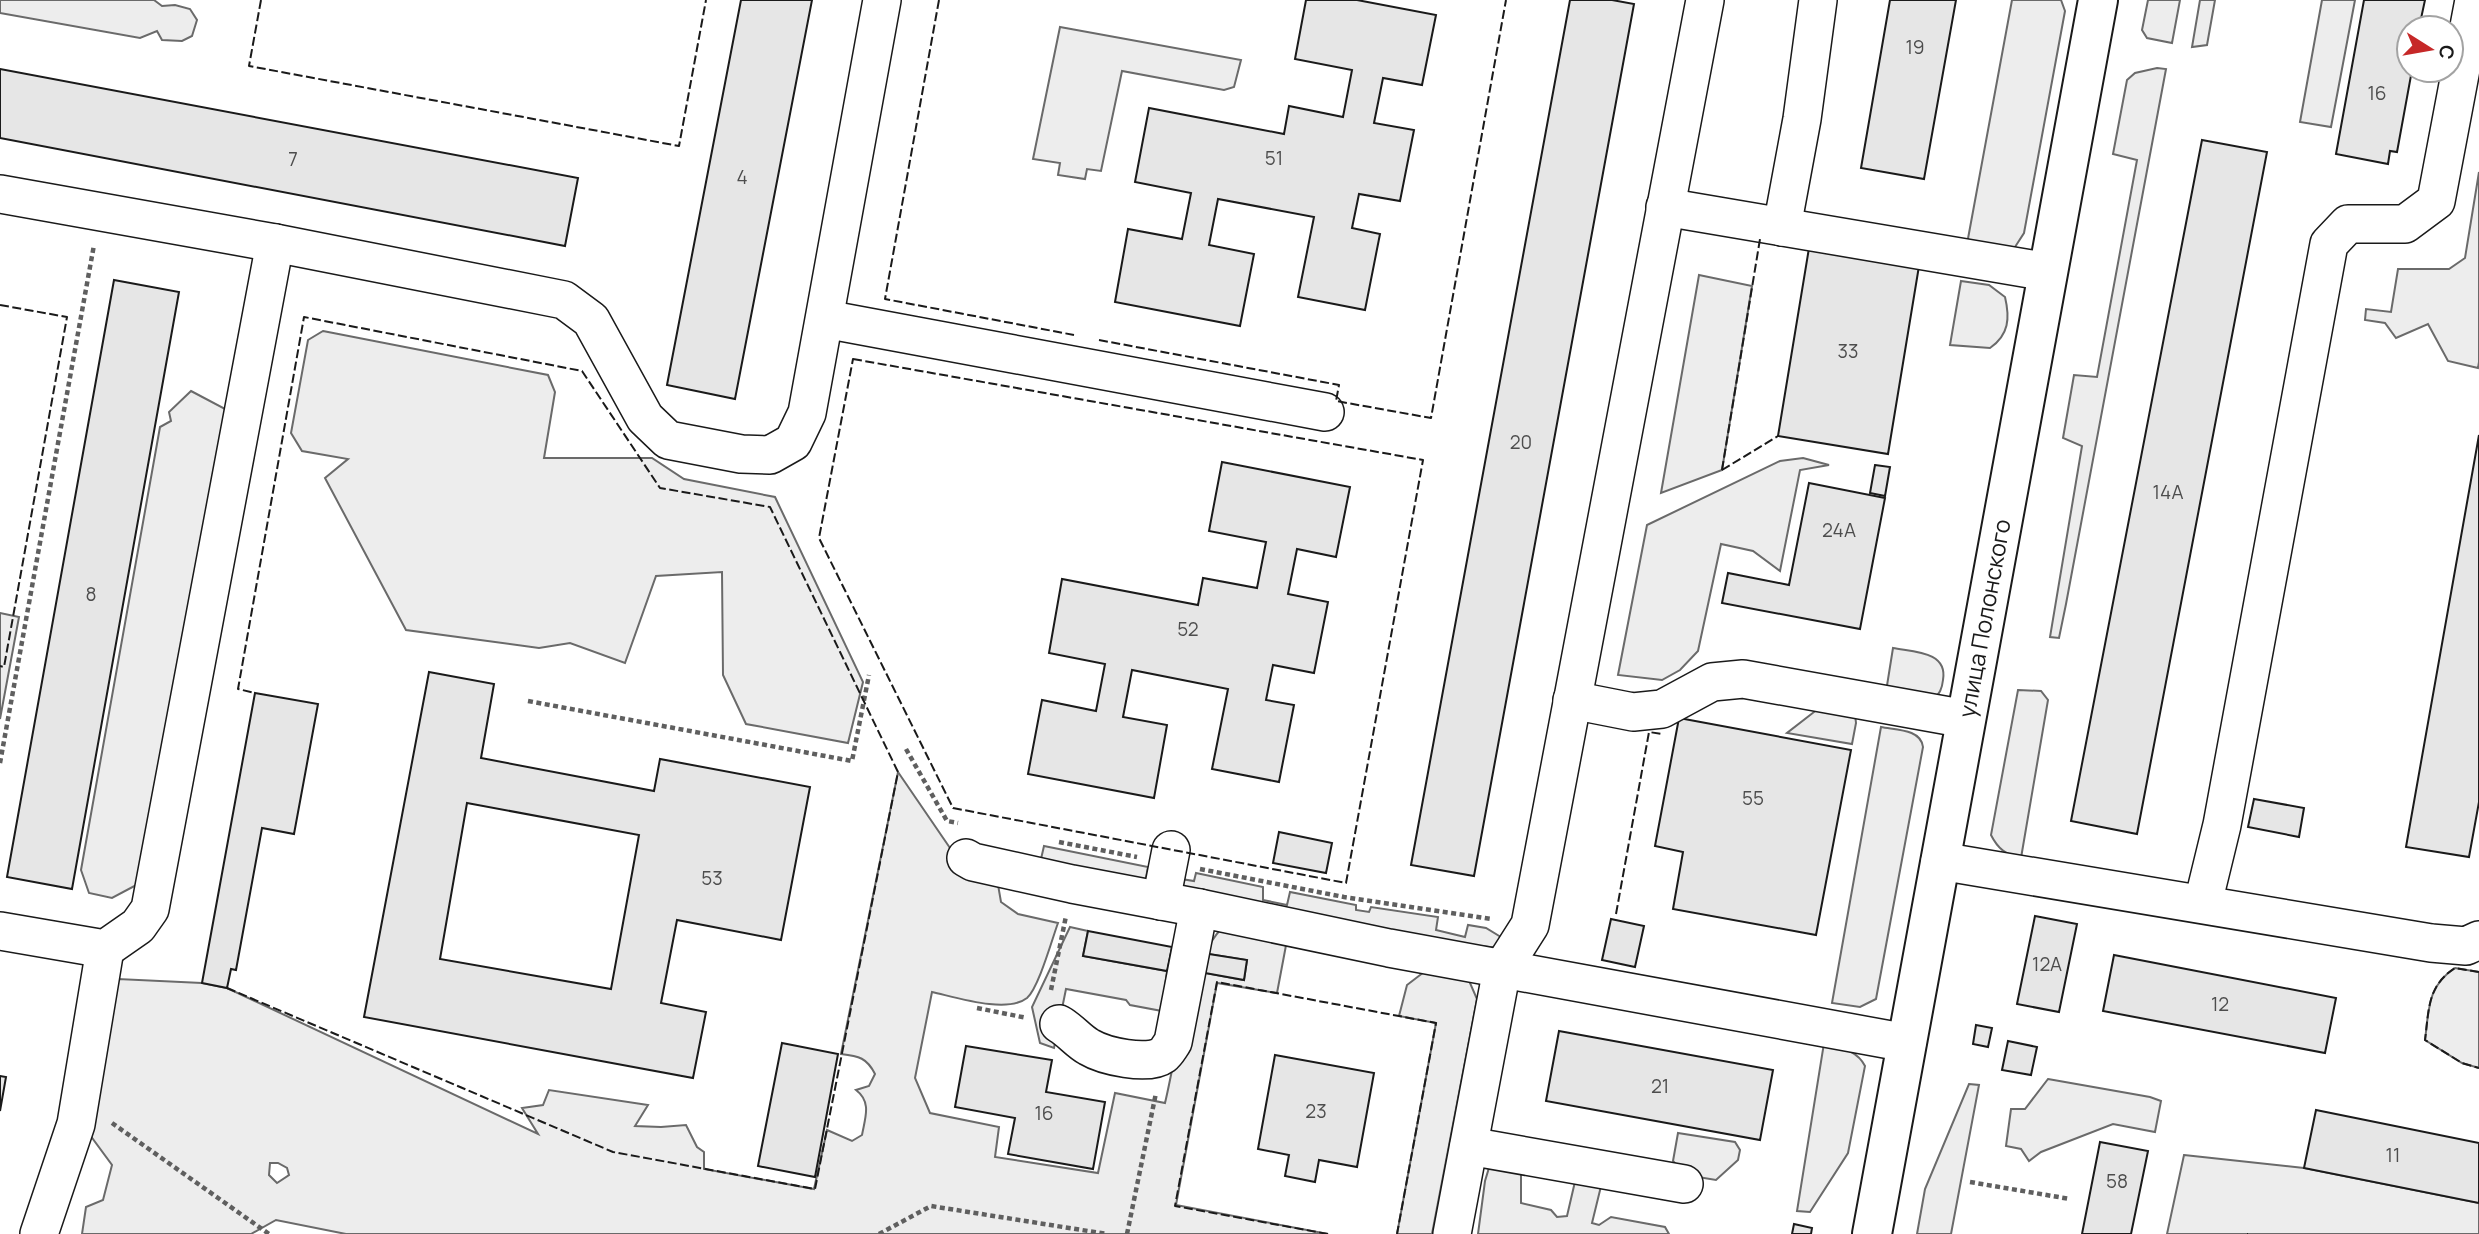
<svg xmlns="http://www.w3.org/2000/svg" width="2479" height="1234" viewBox="0 0 2479 1234" font-family="Manrope,sans-serif">
  <style>
    .green { fill: #ededed; stroke: #6a6a6a; stroke-width: 2; fill-rule: evenodd }
    .building { fill: #e6e6e6; stroke: #1a1a1a; stroke-width: 2; fill-rule: evenodd }
    .lines { fill: none; stroke-linecap: round; stroke-linejoin: round }
    .minor-casing { stroke: #1a1a1a; stroke-width: 40 }
    .major-casing { stroke: #1a1a1a; stroke-width: 42 }
    .path { stroke: #5f5f5f; stroke-width: 4.5; stroke-dasharray: 5 3.5; stroke-linecap: butt }
    .minor { stroke: #fff; stroke-width: 37 }
    .major { stroke: #fff; stroke-width: 38 }
    .fence { stroke: #1a1a1a; stroke-width: 2; stroke-dasharray: 9 3.5; stroke-linecap: butt }
    .labels { text-anchor: middle; stroke-width: 5; stroke-linejoin: round; paint-order: stroke }
    .number-label { font-size: 19px; fill: #4d4d4d }
    .street-label { font-size: 23px; fill: #1a1a1a; stroke: #fff }
  </style>
  <rect width="100%" height="100%" fill="#fff"/>
  <g class="green">
    <path d="M0 0H154L162 6 175 5 190 9 197 20 192 36 182 41 162 40 157 31 140 38 0 13Z"/>
    <path d="M2012 0H2061L2065 11 2024 233 2015 247 2006 250 1967 244Z"/>
    <path d="M2148 0H2180L2172 43 2147 38 2142 30Z"/>
    <path d="M2200 0H2215L2207 45 2192 47Z"/>
    <path d="M2322 0H2355L2331 127 2300 122Z"/>
    <path d="M1060 27 1241 60 1234 87 1224 90 1122 71 1101 171 1087 169 1085 179 1058 175 1060 163 1033 159Z"/>
    <path d="M2157 68 2166 69 2066 604 2059 638 2050 637 2082 446 2063 438 2074 375 2097 377 2137 160 2113 154 2127 80 2135 73Z"/>
    <path d="M2479 172V362L2478 368 2448 361 2428 324 2396 338 2385 323 2365 320 2366 309 2391 312 2398 269H2449L2465 258Z"/>
    <path d="M1699 275 1752 286 1722 470 1661 493Z"/>
    <path d="M1961 281 1989 285 2005 297C2010 318 2009 335 1990 348L1950 345Z"/>
    <path d="M323 331 548 375 555 392 544 458H652L684 479 775 497 863 682 848 743 746 724 723 675 722 572 656 576 625 663 570 643 539 648 406 630 325 478 348 459 302 451 291 433 308 340Z"/>
    <path d="M191 391 229 411 142 882 112 898 89 893 81 870 160 427 171 421 169 412Z"/>
    <path d="M1803 458 1829 465 1800 470 1780 571 1753 551 1721 544 1698 651 1680 670 1662 680 1618 675 1647 525 1780 461Z"/>
    <path d="M0 613 19 617 0 719Z"/>
    <path d="M1893 648C1913 652 1948 651 1943 680 1942 689 1940 693 1933 700L1885 698Z"/>
    <path d="M2018 690 2041 691 2048 700 2021 858C2006 855 1998 849 1991 835Z"/>
    <path d="M1823 705 1855 714 1856 723 1852 744 1787 733Z"/>
    <path d="M1881 727C1896 730 1921 729 1923 747L1876 999 1860 1007 1832 1003Z"/>
    <path d="M898 772 963 867 997 879 1001 902 1018 914 1058 923C1052 939 1039 987 1027 998 1007 1014 955 997 932 992L915 1078 930 1113 999 1127 995 1157 1098 1173 1115 1093 1165 1103C1177 1053 1187 966 1221 929L1287 940 1277 993 1217 983 1176 1205 1328 1234H346L276 1220 251 1234H82L86 1207 103 1200 112 1165 90 1135 118 979 202 983 227 988 538 1134 522 1108 543 1105 549 1090 648 1105 635 1126 661 1127 686 1125 697 1147 704 1152V1169L814 1189 827 1130 852 1141 862 1135C865 1118 872 1102 856 1090L869 1086 875 1074C867 1058 859 1056 841 1054ZM1208 954 1247 960 1244 980 1205 973ZM270 1163H278L287 1168 289 1175 277 1183 269 1175Z"/>
    <path d="M1044 846 1148 867 1145 883 1041 859Z"/>
    <path d="M1196 873 1263 887V900L1287 905 1290 892 1356 905V910L1369 912 1371 907 1438 917 1436 930 1465 937 1468 925 1486 928 1509 942 1501 948 1448 943 1179 889 1181 879 1194 881Z"/>
    <path d="M1070 927 1088 931 1083 956 1167 971 1162 1011 1130 1005 1126 1000 1066 989 1054 1048 1040 1043 1032 1007Z"/>
    <path d="M2455 968 2479 972V1068L2462 1063 2425 1040C2429 1010 2427 986 2455 968Z"/>
    <path d="M1424 972 1467 976 1477 999 1432 1234H1397L1436 1023 1399 1016 1407 985Z"/>
    <path d="M1824 1043C1841 1048 1857 1050 1865 1066L1848 1153 1810 1212 1797 1211Z"/>
    <path d="M2048 1079 2150 1097 2161 1101 2155 1132 2113 1124 2041 1152 2029 1161 2021 1149 2006 1146 2011 1109H2025Z"/>
    <path d="M1969 1084 1979 1085 1951 1234H1917L1925 1189Z"/>
    <path d="M1678 1133 1735 1142 1740 1150 1738 1160 1716 1180 1686 1175 1673 1161Z"/>
    <path d="M2184 1155 2304 1168 2479 1203V1234H2167Z"/>
    <path d="M1492 1158 1521 1163V1203L1551 1210 1557 1217 1567 1216 1577 1173 1603 1178 1592 1223 1599 1225 1611 1217 1665 1227 1669 1234H1478L1485 1181Z"/>
  </g>
  <g class="building">
    <path d="M741 0H812L735 399 667 385Z"/>
    <path d="M1306 0H1357L1436 15 1422 85 1383 78 1374 123 1414 130 1400 201 1359 194 1352 228 1380 234 1365 310 1298 297 1314 217 1218 199 1209 245 1254 254 1240 326 1115 302 1128 229 1182 239 1191 193 1135 182 1149 108 1284 134 1289 106 1343 117 1352 70 1295 59Z"/>
    <path d="M1570 0H1612L1634 4 1474 876 1411 865Z"/>
    <path d="M1890 0H1956L1924 179 1861 168Z"/>
    <path d="M2364 0H2425L2419 28H2409V70H2412L2397 152 2390 151 2388 164 2336 154Z"/>
    <path d="M0 69 578 178 565 246 0 138Z"/>
    <path d="M2202 140 2267 152 2137 834 2071 821Z"/>
    <path d="M1809 248 1919 266 1888 454 1778 436Z"/>
    <path d="M114 280 179 292 72 889 7 877Z"/>
    <path d="M2479 435V802L2469 857 2406 847Z"/>
    <path d="M1222 462 1350 487 1336 557 1297 549 1288 594 1328 602 1314 673 1273 665 1266 700 1294 705 1279 782 1212 769 1228 689 1132 670 1123 717 1167 725 1154 798 1028 774 1042 700 1096 711 1105 664 1049 653 1062 579 1198 605 1203 578 1257 588 1266 542 1209 531Z"/>
    <path d="M1875 465 1890 467 1885 496 1870 493Z"/>
    <path d="M1809 483 1885 498 1860 629 1722 603 1728 573 1789 585Z"/>
    <path d="M429 672 494 684 481 758 654 791 660 759 810 787 781 940 677 920 661 1003 706 1012 693 1078 364 1017ZM467 803 639 835 611 989 440 959Z"/>
    <path d="M255 693 318 704 294 834 262 828 236 970 231 969 227 988 202 983Z"/>
    <path d="M1679 718 1851 750 1816 935 1673 909 1683 852 1655 846Z"/>
    <path d="M2254 799 2304 808 2299 837 2248 827Z"/>
    <path d="M1279 832 1332 843 1326 873 1273 863Z"/>
    <path d="M2035 916 2077 924 2059 1012 2017 1004Z"/>
    <path d="M1611 919 1644 926 1635 967 1602 960Z"/>
    <path d="M1088 931 1172 947 1167 971 1083 956Z"/>
    <path d="M1209 954 1247 960 1244 980 1205 973Z"/>
    <path d="M2114 955 2336 998 2325 1053 2103 1011Z"/>
    <path d="M1976 1025 1992 1028 1988 1047 1973 1044Z"/>
    <path d="M1559 1031 1773 1070 1760 1140 1546 1101Z"/>
    <path d="M2008 1041 2037 1047 2031 1075 2002 1070Z"/>
    <path d="M782 1043 838 1054 815 1177 758 1166Z"/>
    <path d="M966 1046 1052 1060 1046 1092 1105 1102 1093 1169 1008 1154 1015 1118 955 1107Z"/>
    <path d="M1275 1055 1374 1073 1357 1167 1319 1160 1315 1182 1285 1176 1289 1155 1258 1149Z"/>
    <path d="M0 1076 6 1077 0 1111Z"/>
    <path d="M2316 1110 2479 1143V1203L2304 1168Z"/>
    <path d="M2100 1142 2148 1151 2131 1234H2082Z"/>
    <path d="M1794 1224 1812 1228 1811 1234H1792Z"/>
  </g>
  <g class="lines">
    <defs>
      <g id="minor">
        <path d="M0 194 275 243 564 300 591 320 645 418 668 440 741 454 770 455 793 442 807 413 882 0"/>
        <path d="M1665 207 2048 272"/>
        <path d="M1782 227 1802 119 1818 0"/>
        <path d="M825 319 1325 412"/>
        <path d="M1572 700 1633 712 1662 709 1712 682 1743 679 1966 719"/>
        <path d="M966 858 973 862 1072 884 1199 908 1389 948 1907 1043"/>
        <path d="M1940 861 2431 943 2466 946 2479 940"/>
        <path d="M1161 901 1171 850"/>
        <path d="M2203 903 2222 825 2329 244 2348 224H2405L2436 201 2474 0"/>
        <path d="M0 931 105 949 138 926 150 909 275 243"/>
        <path d="M1059 1024C1070 1030 1078 1041 1089 1047 1104 1056 1148 1066 1163 1055 1167 1052 1170 1046 1173 1042L1199 908"/>
        <path d="M1469 1146 1684 1184"/>
        <path d="M39 1234 76 1124 105 949"/>
        <path d="M1452 1234 1502 969 1530 925 1705 0"/>
      </g>
      <g id="major">
        <path id="s1" d="M1872 1234 2098 0"/>
      </g>
    </defs>
    <use href="#minor" class="minor-casing"/>
    <use href="#major" class="major-casing"/>
    <g class="path">
      <path d="M528 701 852 761 869 675"/>
      <path d="M906 749 947 821 958 823"/>
      <path d="M0 763 94 245"/>
      <path d="M1059 842 1137 857"/>
      <path d="M1200 869 1344 897 1492 919"/>
      <path d="M1051 990 1066 916"/>
      <path d="M977 1008 1027 1018"/>
      <path d="M112 1123 269 1234"/>
      <path d="M1970 1182 2070 1199"/>
      <path d="M879 1234 931 1206 1107 1234"/>
      <path d="M1127 1234 1156 1093"/>
    </g>
    <use href="#minor" class="minor"/>
    <use href="#major" class="major"/>
    <g class="fence">
      <path d="M261 0 249 66 679 146 706 0"/>
      <path d="M939 0 885 299 1074 335"/>
      <path d="M0 305 67 317 4 667 0 666"/>
      <path d="M1099 340 1339 385 1336 401 1431 418 1506 0"/>
      <path d="M853 359 1423 460 1346 883 953 808 819 538Z"/>
      <path d="M1722 470 1760 239"/>
      <path d="M1722 470 1778 436"/>
      <path d="M1616 914 1649 732 1662 734"/>
      <path d="M2479 972 2455 968C2427 986 2429 1010 2425 1040L2462 1063 2479 1068"/>
      <path d="M227 988 613 1152 815 1189 898 772 770 507 660 488 582 371 304 317 238 689 255 693"/>
      <path d="M1328 1234 1175 1206 1217 982 1436 1023 1397 1234"/>
      <path d="M2247 1234H2248"/>
    </g>
  </g>
  <g class="labels">
    <g class="number-label">
      <text x="1915" y="54">19</text>
      <text x="2377" y="100">16</text>
      <text x="1274" y="165">51</text>
      <text x="293" y="166">7</text>
      <text x="742" y="184">4</text>
      <text x="1848" y="358">33</text>
      <text x="1521" y="449">20</text>
      <text x="2168" y="499">14А</text>
      <text x="1839" y="537">24А</text>
      <text x="91" y="601">8</text>
      <text x="1188" y="636">52</text>
      <text x="1753" y="805">55</text>
      <text x="712" y="885">53</text>
      <text x="2047" y="971">12А</text>
      <text x="2220" y="1011">12</text>
      <text x="1660" y="1093">21</text>
      <text x="1316" y="1118">23</text>
      <text x="1044" y="1120">16</text>
      <text x="2393" y="1162">11</text>
      <text x="2117" y="1188">58</text>
    </g>
    <g class="street-label">
      <text dy="8" stroke="none"><textPath href="#s1" startOffset="626">улица Полонского</textPath></text>
    </g>
  </g>
  <g transform="translate(2430 49) rotate(101)"><circle r="33" fill="#ffffff" stroke="#a3a3a3" stroke-width="2"/>
  <path d="M0-5L12 26L0 18L-12 26Z" fill="#c62828"/>
  <text y="-10" font-size="19" font-weight="bold" text-anchor="middle" fill="#1a1a1a">С</text>
  </g>
</svg>
